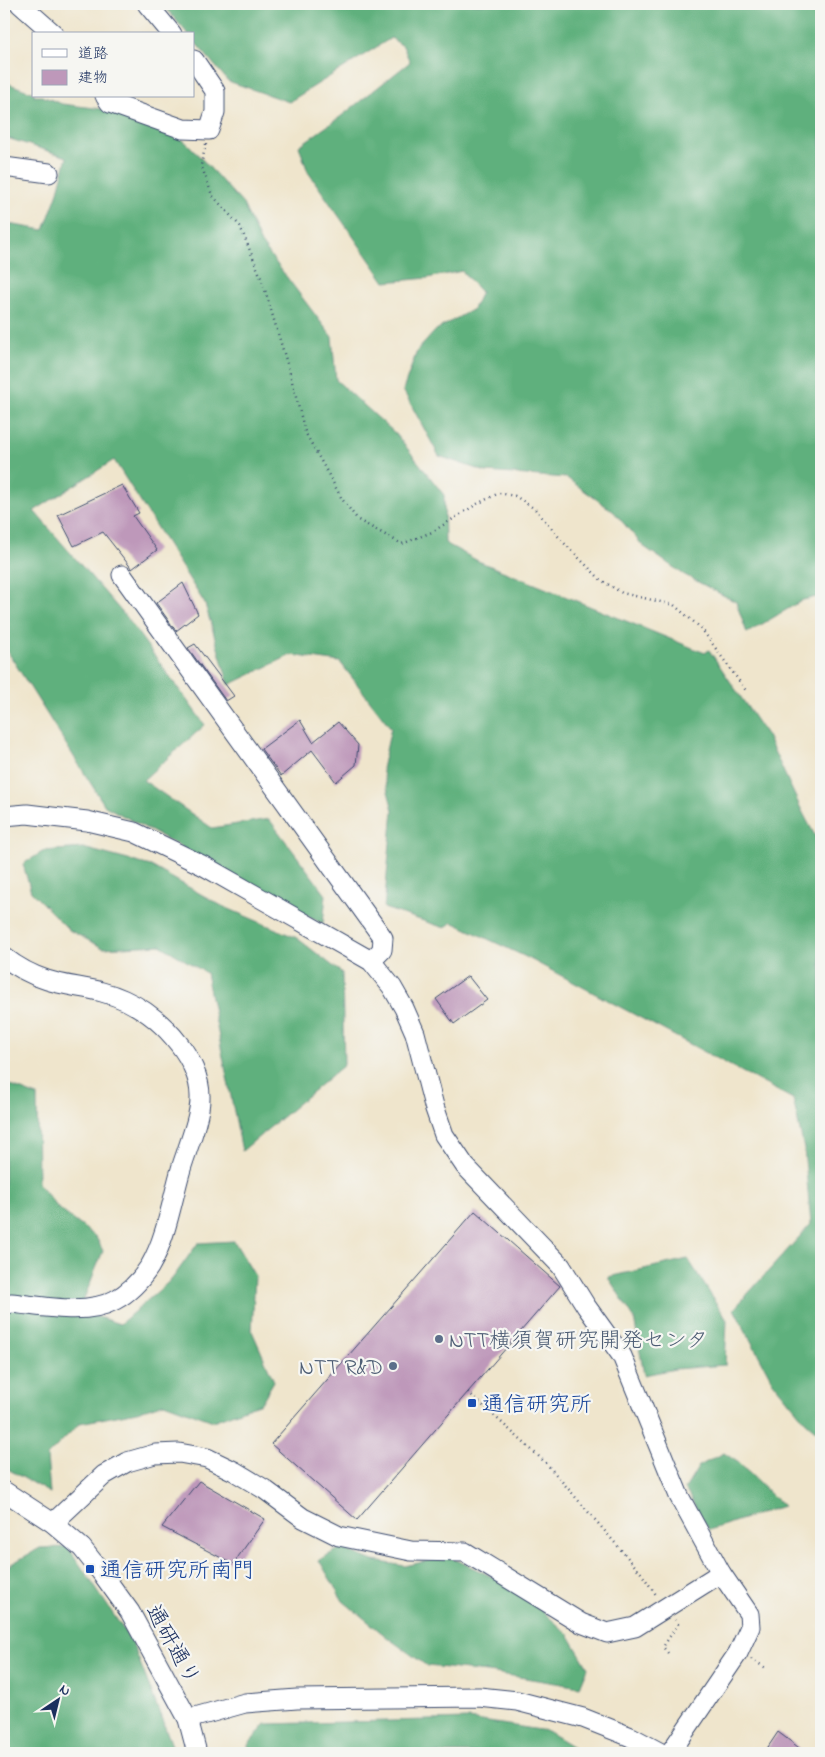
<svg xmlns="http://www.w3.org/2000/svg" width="825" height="1757" viewBox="0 0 825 1757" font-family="'Indie Flower','Klee One',sans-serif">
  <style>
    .forest { fill: #5eb07d; stroke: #3c706e }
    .building { fill: #be98ba }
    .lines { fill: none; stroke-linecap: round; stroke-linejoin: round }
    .minor-casing { stroke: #3b4a6e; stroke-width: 21 }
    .path { stroke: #3b4a6e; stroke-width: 2.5; stroke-dasharray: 1 4; stroke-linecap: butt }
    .minor { stroke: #fff; stroke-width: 19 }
    .service-dot { fill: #5c6f8a; stroke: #f6f6f2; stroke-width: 2 }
    .transit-dot { fill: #1a4fb4; stroke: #f6f6f2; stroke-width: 2 }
    .labels { text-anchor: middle; stroke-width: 4.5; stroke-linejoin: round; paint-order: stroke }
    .service-label { font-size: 22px; fill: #4e5e75; stroke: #f6f6f2; text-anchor: start }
    .transit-label { font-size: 22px; fill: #164399; stroke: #f6f6f2; text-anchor: start }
    .street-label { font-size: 22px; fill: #1b2f5e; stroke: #f6f6f2 }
  </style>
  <rect width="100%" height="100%" fill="#f6f6f2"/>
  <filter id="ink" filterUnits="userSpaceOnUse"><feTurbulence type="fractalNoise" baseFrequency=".02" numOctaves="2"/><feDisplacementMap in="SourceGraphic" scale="10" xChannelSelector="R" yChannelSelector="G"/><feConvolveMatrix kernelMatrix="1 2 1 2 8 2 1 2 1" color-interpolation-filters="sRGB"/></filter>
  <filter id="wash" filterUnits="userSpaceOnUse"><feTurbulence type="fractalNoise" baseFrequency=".0096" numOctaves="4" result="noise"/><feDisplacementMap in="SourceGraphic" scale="20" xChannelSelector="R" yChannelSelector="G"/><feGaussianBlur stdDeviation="1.12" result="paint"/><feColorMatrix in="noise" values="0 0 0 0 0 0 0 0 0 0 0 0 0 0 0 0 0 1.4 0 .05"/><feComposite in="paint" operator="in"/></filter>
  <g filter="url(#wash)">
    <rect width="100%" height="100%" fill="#efe5cc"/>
    <g class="forest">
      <path d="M162 4H821V596L803 600 747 633 736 602 683 574 643 546 614 512 567 478 486 472 439 456 403 390 417 351 436 330 473 309 481 292 462 271 428 278 385 282 308 172 299 146 340 117 410 62 403 46 391 38 289 102 228 81 194 41V34H188Z"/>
      <path d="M4 82 34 93V96H42L62 104 118 111 163 123 190 146 243 204 261 243 332 337 336 380 396 434 444 495 445 543 478 561 705 653 709 650 767 736 802 811 821 847V1435L805 1421 773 1382 734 1309 811 1224 804 1149 793 1099 528 958 452 922 445 928 384 908 393 810 382 769 391 728 340 662 291 655 229 685 205 604 114 460 34 511 127 618 205 725 143 780 212 828 269 819 326 895 323 924 105 806 4 646V227L8 224 44 230 57 195 67 157 4 137Z"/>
      <path d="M83 848 151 866 222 906 297 938 342 973 344 1065 242 1151 206 973 160 945 103 948 69 930 31 892 23 864 44 851Z"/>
      <path d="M4 1083 37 1096 38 1183 58 1208 96 1237 103 1251 79 1311 120 1324 172 1279 198 1243 234 1241 255 1276 252 1331 274 1381 261 1403 213 1421 164 1403 137 1412 80 1423 47 1456 50 1493 4 1467V1275L6 1267 4 1264Z"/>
      <path d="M688 1259 727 1320 725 1365 675 1369 644 1375 634 1318 608 1277Z"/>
      <path d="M724 1453 739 1463 783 1506 709 1530 685 1489 699 1466Z"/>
      <path d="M68 1547 132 1642 175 1753H4V1568L40 1548Z"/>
      <path d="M341 1548 374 1561 405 1566 448 1556 516 1588 568 1634 588 1668 580 1687 488 1672 427 1666 388 1638 343 1601 319 1560Z"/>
      <path d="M469 1719 547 1731 577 1749 578 1753H249L248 1745 266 1724Z"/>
    </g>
    <g id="blocks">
      <g class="building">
        <path d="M122 485 139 513 133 516 157 550 132 569 103 532 74 546 58 515Z"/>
        <path d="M183 583 198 614 176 631 156 603Z"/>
        <path d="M195 644 234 696 226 701 188 648Z"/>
        <path d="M300 720 313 742 338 722 358 745 356 765 336 782 312 750 281 776 261 749Z"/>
        <path d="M468 976 487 1000 454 1024 436 999Z"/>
        <path d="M475 1211 560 1286 357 1520 271 1444Z"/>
        <path d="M199 1481 265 1519 233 1564 162 1527Z"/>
        <path d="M778 1732 806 1753H764Z"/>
      </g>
    </g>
  </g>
  <g filter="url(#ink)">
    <use href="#blocks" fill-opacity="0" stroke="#3b4a6e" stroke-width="1"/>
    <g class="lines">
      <defs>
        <g id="minor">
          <path d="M20 4 54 34"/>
          <path d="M147 4 172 34"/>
          <path d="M105 96 110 103 183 129 209 130 215 112V91L194 60"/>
          <path d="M4 167 49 173"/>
          <path d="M122 575 383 938 382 950 371 961"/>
          <path d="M4 816 27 814 52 817 87 821 134 832 204 866 371 961 392 987 404 1008 415 1033 434 1106 444 1135 465 1166 561 1266 586 1306 622 1356 679 1496 721 1573 749 1614 750 1627 738 1653 670 1753"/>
          <path d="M4 957C17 967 31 975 47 980 65 986 84 987 102 992 133 1000 160 1019 179 1044 190 1058 200 1078 200 1096 201 1116 187 1149 181 1169 172 1200 166 1239 150 1266 141 1280 130 1292 115 1300 86 1316 42 1306 11 1303L4 1305"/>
          <path d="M4 1491 53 1523 82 1548 101 1572 130 1612 188 1719 197 1753"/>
          <path d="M53 1523 104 1475 127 1462 155 1454 179 1453 207 1458 234 1471 264 1489 303 1518 339 1536 411 1551 465 1552 581 1623 607 1633 635 1627 721 1573"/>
          <path d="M188 1719 245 1703 297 1699 479 1697 517 1701 583 1718 631 1737 661 1753"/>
        </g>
      </defs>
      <use href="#minor" class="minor-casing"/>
      <g class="path">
        <path d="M206 144 201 165 212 195 240 226 262 280 289 370 305 432 342 499 358 520 402 544 432 532 477 504 499 493 515 496 535 509 563 542 601 580 622 593 674 605 701 628 747 692"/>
        <path d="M468 1392 546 1463 641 1573 657 1596"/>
        <path d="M668 1653 663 1647 678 1624 675 1620"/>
        <path d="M751 1659 766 1668"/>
      </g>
      <use href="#minor" class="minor"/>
    </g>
  </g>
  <g class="service-dot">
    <circle cx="439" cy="1339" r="5"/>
    <circle cx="393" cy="1366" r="5"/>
  </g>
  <g class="transit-dot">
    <rect x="467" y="1398" width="10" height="10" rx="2.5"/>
    <rect x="85" y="1564" width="10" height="10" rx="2.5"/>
  </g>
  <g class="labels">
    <g class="service-label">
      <text x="449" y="1347">NTT横須賀研究開発センタ</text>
      <text x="383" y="1374" text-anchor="end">NTT R&amp;D</text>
    </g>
    <g class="transit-label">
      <text x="482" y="1411">通信研究所</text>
      <text x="100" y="1577">通信研究所南門</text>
    </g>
    <g class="street-label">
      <text transform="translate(174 1644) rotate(61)" y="8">通研通り</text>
    </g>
  </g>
  <rect width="825" height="1757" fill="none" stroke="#f6f6f2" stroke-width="20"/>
  <rect x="32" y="32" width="162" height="65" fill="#f6f6f2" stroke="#9ea6b7"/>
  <rect x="42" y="49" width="25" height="8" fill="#ffffff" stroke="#9ea6b7"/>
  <text x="78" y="58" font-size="15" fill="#1b2f5e">道路</text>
  <rect x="42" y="70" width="25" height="15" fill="#be98ba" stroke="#9ea6b7"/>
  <text x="78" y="82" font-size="15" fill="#1b2f5e">建物</text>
  <g transform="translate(58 1700) rotate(35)" stroke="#f6f6f2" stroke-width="4" paint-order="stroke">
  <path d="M0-4L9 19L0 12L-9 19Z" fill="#1b2f5e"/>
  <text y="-8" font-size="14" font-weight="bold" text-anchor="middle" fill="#1b2f5e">N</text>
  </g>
</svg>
